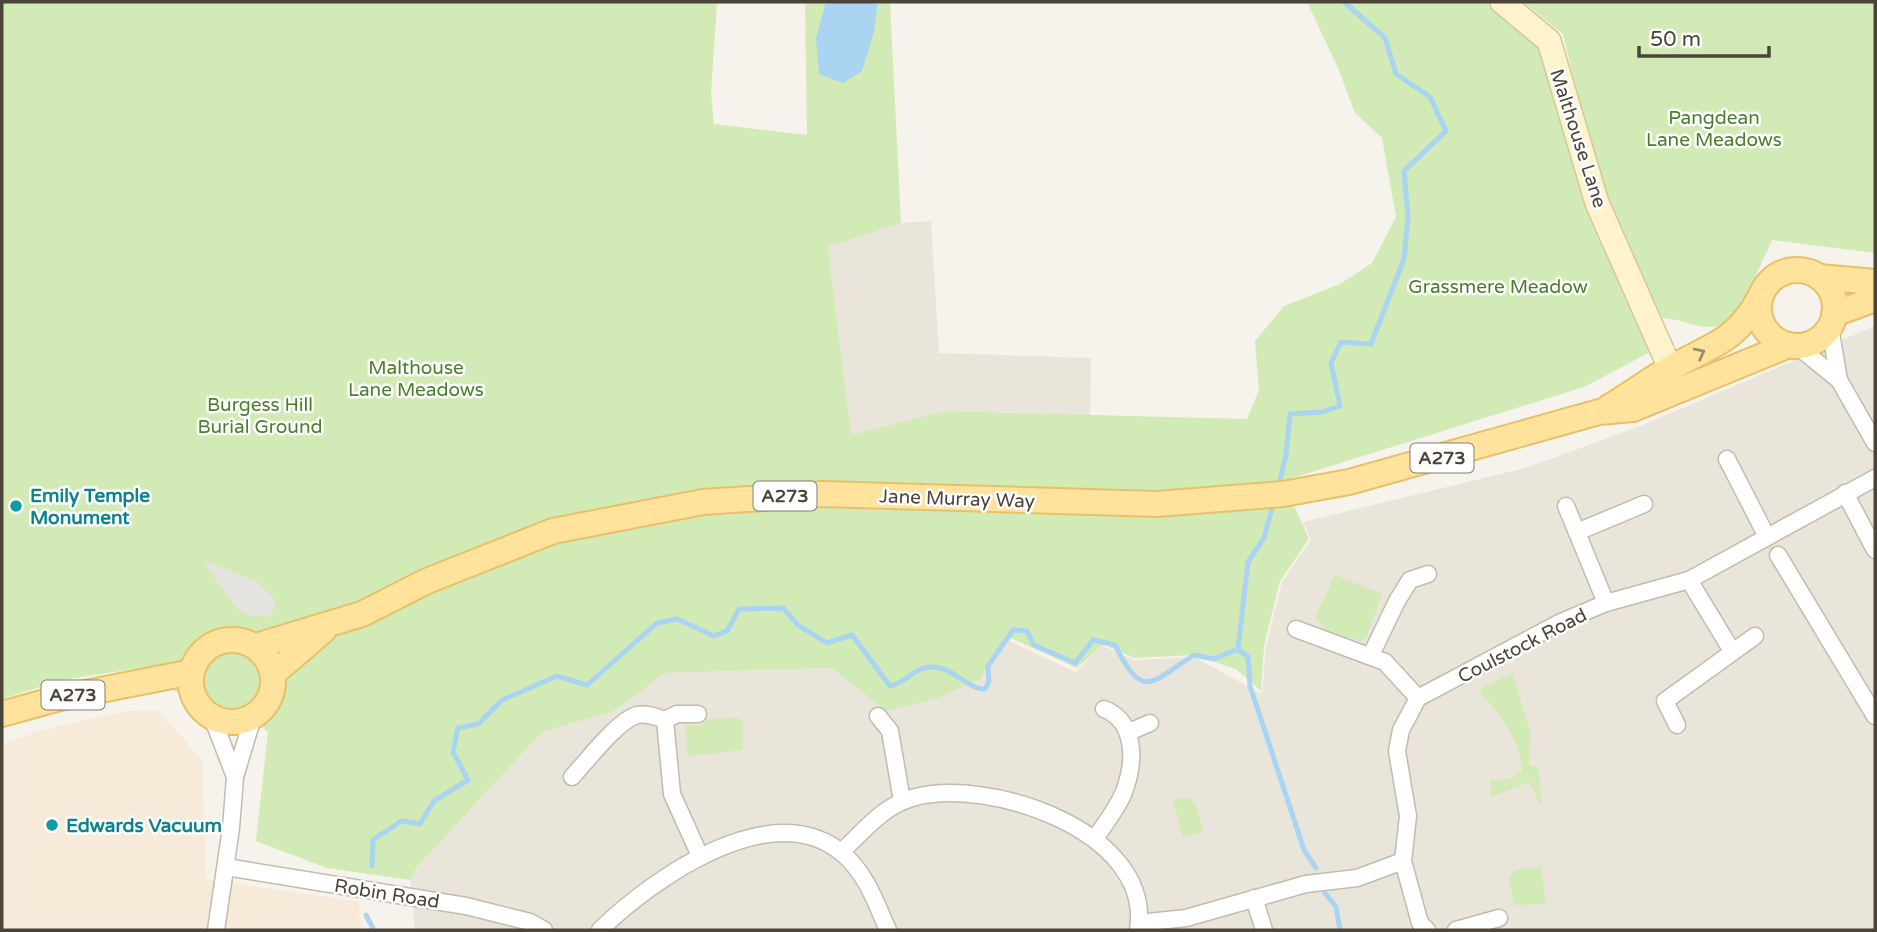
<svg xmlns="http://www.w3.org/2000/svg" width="1877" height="932" viewBox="0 0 1877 932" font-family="'Varela Round',sans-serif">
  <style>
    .residential { fill: #eae5da }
    .commercial { fill: #f7ead8 }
    .green { fill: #d2eab5 }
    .parking { fill: #e5e3e0 }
    .water { fill: #a9d4f2 }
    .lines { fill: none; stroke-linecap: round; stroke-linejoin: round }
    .stream { stroke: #a9d4f2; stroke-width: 5 }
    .street-casing { stroke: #c2bbae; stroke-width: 19 }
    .secondary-casing { stroke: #d6c79b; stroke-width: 26 }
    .primary-casing { stroke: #e6c16a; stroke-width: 28 }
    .street { stroke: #fff; stroke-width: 16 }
    .secondary { stroke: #fff3cd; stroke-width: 23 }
    .primary { stroke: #ffe39c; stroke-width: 24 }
    .oneway { stroke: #9c8c66 }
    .culture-dot { fill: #0f9aa8; stroke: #fff; stroke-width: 2.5 }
    .labels { text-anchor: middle; stroke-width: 5; stroke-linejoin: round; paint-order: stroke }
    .shield { fill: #fff; stroke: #817c74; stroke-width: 2 }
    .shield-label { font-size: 18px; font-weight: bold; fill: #4b4439 }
    .park-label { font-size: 19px; fill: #4a7f2a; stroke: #fff }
    .street-label { font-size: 19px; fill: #4b4439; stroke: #fff }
    .culture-label { font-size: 19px; font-weight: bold; fill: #0d838f; stroke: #fff; text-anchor: start }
  </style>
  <rect width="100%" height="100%" fill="#f6f3ec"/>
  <g class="residential">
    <path d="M931 221 939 353 1091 358 1090 415 945 411 851 435 828 247 901 223Z"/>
    <path d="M1875 326V930H415L410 880 416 868 542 732 614 711 665 673 832 668 886 711 977 678 1007 640 1076 672 1101 645 1134 660 1194 657 1262 694 1266 647 1282 582 1311 540 1303 522 1529 467 1645 424Z"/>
  </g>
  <path class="commercial" d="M158 710 202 760 206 879 359 902 360 921 364 930H2V744L42 730 126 711Z"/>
  <g class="green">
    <path d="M2 2H717L711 94 714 124 807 135 805 2H890L901 223 828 247 851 435 945 411 1247 419 1259 390 1255 341 1284 306 1340 284 1372 263 1396 217 1382 138 1355 113 1338 68 1307 2H1488L1545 46 1656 349 1584 387 1283 481 1309 539 1280 581 1264 646 1261 691 1236 669 1194 655 1134 658 1103 644 1077 668 1006 636 980 679 937 698 886 711 832 668 665 673 614 711 542 732 416 868 410 880 327 868 256 841 268 732 253 717 199 704 134 669 62 680 2 699Z"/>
    <path d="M1523 2H1875V253L1772 240C1761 262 1738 327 1711 327 1691 327 1678 317 1658 318L1595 169 1563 34Z"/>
    <path d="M1335 575 1382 594 1367 636 1360 641 1326 630 1315 617Z"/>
    <path d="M1512 673 1530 730 1529 765 1539 767 1542 808 1529 782 1491 797 1490 780 1511 779 1522 771C1521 740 1498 712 1478 690Z"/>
    <path d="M738 718 743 724V750L687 756 686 725 705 724 706 719Z"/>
    <path d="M1189 798 1195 804 1204 831 1183 837 1173 800Z"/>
    <path d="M1541 866 1546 904 1514 905 1509 877 1515 870Z"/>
  </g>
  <path class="parking" d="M202 559 257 582 276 600 273 610 268 617 248 615 236 608Z"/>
  <path class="water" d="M826 2H878L874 32 862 71 843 83 819 74 816 38Z"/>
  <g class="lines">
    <g class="stream">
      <path d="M1278 488 1286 455 1290 414 1322 412 1340 406 1331 363 1341 342 1371 344 1404 259 1408 217 1404 171 1446 131 1430 97 1396 74 1385 38 1344 2"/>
      <path d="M1238 649 1248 562 1264 538 1274 501"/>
      <path d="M1238 649 1248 657 1250 686 1304 850 1316 868"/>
      <path d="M372 866 373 840 401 821 420 824 434 801 468 780 453 752 458 728 478 724 502 700 557 676 587 685 657 623 677 619 714 636 727 631 739 609 783 608 798 625 827 643 852 635 890 686C906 683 912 669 929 667 952 665 967 689 985 689L989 681 988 666 1013 630 1027 631 1034 645 1075 663 1093 640 1115 645C1143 701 1150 683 1194 655L1214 659 1238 649"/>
      <path d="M1325 893 1336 907 1340 930"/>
      <path d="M366 915 374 930"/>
    </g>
    <defs>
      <g id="street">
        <path d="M1830 327 1839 380 1875 443"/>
        <path d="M1797 346 1839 380"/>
        <path d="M1727 459 1767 537"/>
        <path d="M1845 493 1875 550"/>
        <path d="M1566 506 1606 603"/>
        <path d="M1577 532 1644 504"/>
        <path d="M1778 555 1875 716"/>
        <path d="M1689 580 1732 651"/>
        <path d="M1296 629 1385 662 1418 698"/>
        <path d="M1371 655 1397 601 1410 580 1428 574"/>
        <path d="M878 716 890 731 902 801"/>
        <path d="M212 717 235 777"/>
        <path d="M665 720 677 714H698"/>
        <path d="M1677 725 1665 701 1755 636"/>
        <path d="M1129 732 1150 723"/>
        <path d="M572 777C587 761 617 721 637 715 647 713 656 717 665 720L672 794 700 856"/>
        <path d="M1095 839C1105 823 1121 804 1126 786 1135 759 1135 721 1104 709"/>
        <path d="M841 852C863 832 883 806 912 798 987 776 1154 831 1138 930"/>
        <path d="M226 867 466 906 530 922 544 930"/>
        <path d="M1254 898 1264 930"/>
        <path d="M1139 923 1186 918 1306 884 1357 878 1403 861"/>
        <path d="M216 930 231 828 235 777 253 717"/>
        <path d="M600 930C651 880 771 794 842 853 866 873 876 903 888 930"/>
        <path d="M1427 930 1420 923 1403 861 1408 816 1397 751 1401 730 1418 698 1561 622 1606 603 1689 580 1875 478"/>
        <path d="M1456 930 1499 918"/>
      </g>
      <path id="secondary" d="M1502 2 1549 41 1597 203 1670 368"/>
      <g id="primary">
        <circle cx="1797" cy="308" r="38"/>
        <path d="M1819 277 1875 282"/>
        <path d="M1834 314 1875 299"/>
        <path d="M1609 407C1629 395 1648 381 1669 369 1710 345 1736 343 1760 297"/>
        <circle cx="232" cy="681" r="41"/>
        <path d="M256 646 362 614 427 581 553 531 703 502 823 494 1157 504 1283 494 1349 482 1599 412 1633 409 1789 345"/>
        <path d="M273 674 323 631"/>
        <path d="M2 714 60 698 192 672"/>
      </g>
    </defs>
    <use href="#street" class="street-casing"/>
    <use href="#secondary" class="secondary-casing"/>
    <use href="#primary" class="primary-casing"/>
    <use href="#street" class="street"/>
    <use href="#secondary" class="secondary"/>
    <use href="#primary" class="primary"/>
  </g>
  <defs><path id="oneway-chevron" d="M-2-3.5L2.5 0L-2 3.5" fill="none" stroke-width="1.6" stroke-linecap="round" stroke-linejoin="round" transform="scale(1.75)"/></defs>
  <use class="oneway" href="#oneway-chevron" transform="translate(1700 353) rotate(-27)"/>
  <g class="culture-dot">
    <circle cx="16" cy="506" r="7"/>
    <circle cx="52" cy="825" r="7"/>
  </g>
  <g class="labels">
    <g class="shield">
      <rect x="1410.5" y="443.5" width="63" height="29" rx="5"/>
      <rect x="753.5" y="481.5" width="63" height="29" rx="5"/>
      <rect x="41.5" y="680.5" width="63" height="29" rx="5"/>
    </g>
    <g class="shield-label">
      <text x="1442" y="464">A273</text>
      <text x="785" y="502">A273</text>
      <text x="73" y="701">A273</text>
    </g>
    <g class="park-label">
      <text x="1714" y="124">Pangdean<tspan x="1714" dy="22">Lane Meadows</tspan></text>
      <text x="1498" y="293">Grassmere Meadow</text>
      <text x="416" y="374">Malthouse<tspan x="416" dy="22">Lane Meadows</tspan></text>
      <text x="260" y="411">Burgess Hill<tspan x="260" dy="22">Burial Ground</tspan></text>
    </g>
    <g class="street-label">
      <text transform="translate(1579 138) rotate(72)" y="7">Malthouse Lane</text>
      <text transform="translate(957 498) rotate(2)" y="7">Jane Murray Way</text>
      <text transform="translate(1522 645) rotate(-27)" y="7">Coulstock Road</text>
      <text transform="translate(387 893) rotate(9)" y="7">Robin Road</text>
    </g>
    <g class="culture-label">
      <text x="30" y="502">Emily Temple<tspan x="30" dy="22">Monument</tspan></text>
      <text x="66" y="832">Edwards Vacuum</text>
    </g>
  </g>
  <rect width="1877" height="932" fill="none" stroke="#4b4439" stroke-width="7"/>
  <path d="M1639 46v10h130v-10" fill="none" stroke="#4b4439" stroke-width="3.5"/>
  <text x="1650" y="46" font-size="21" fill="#4b4439" stroke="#ffffff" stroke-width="5" paint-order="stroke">50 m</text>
</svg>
